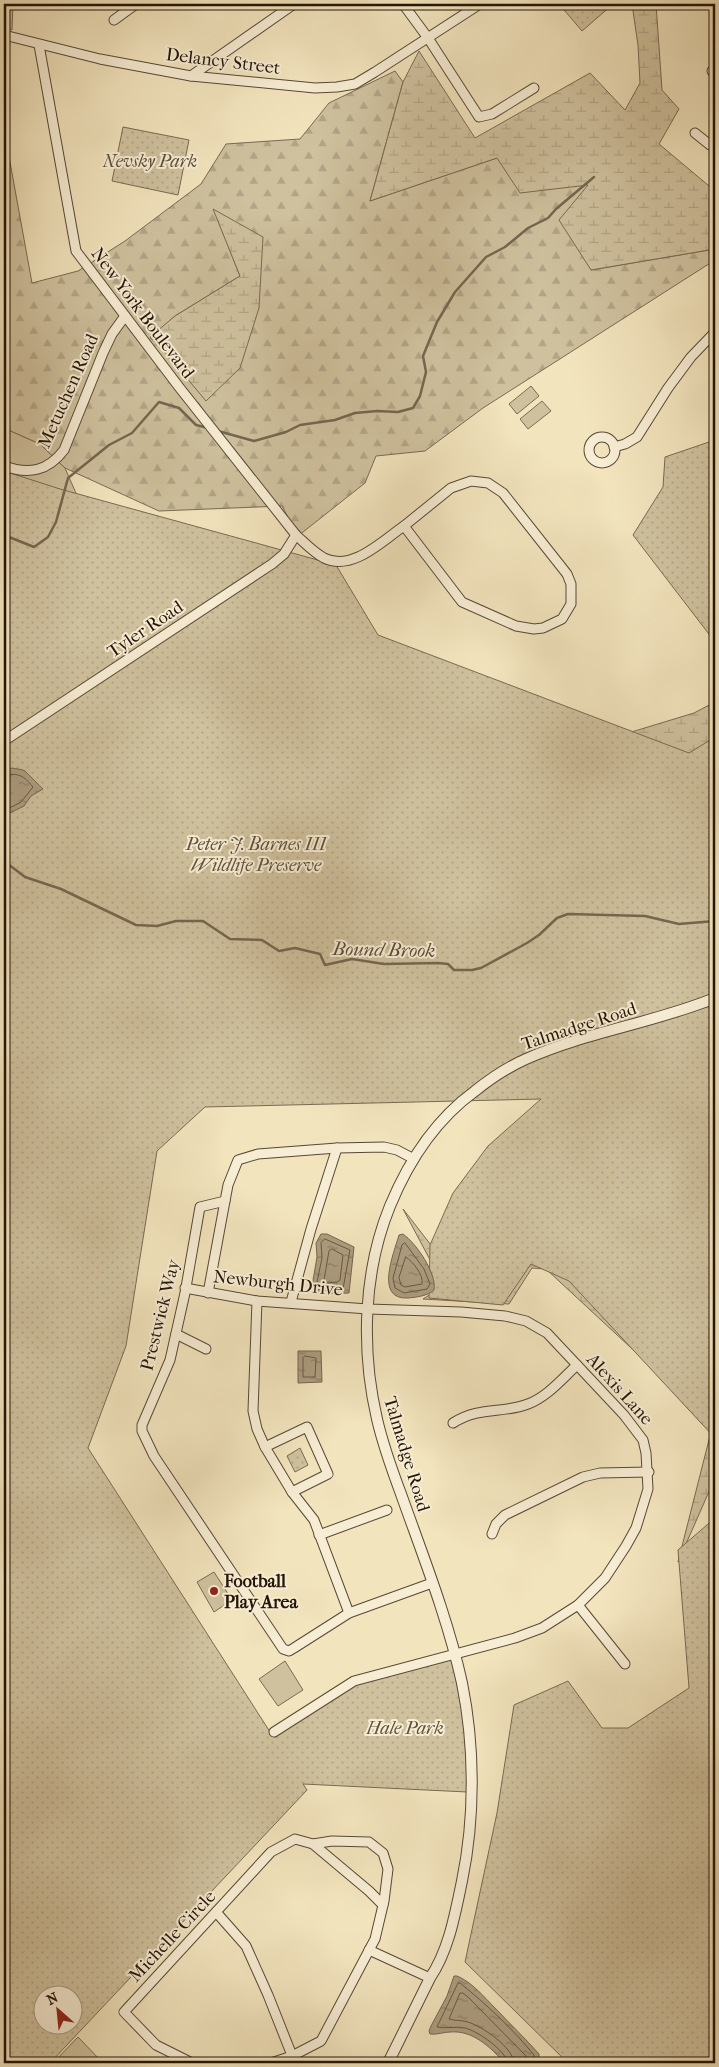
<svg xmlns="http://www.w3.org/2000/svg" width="719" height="2067" viewBox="0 0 719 2067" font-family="'IM FELL French Canon',serif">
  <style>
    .grass { fill: #cfc19e; stroke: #796a52 }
    .forest { fill: url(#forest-firs); stroke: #796a52; fill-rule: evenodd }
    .wetland { fill: url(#wetland-marsh); stroke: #796a52 }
    .park { fill: url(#park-dots); stroke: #796a52; fill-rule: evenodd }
    .water { fill: url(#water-ripples); stroke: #75664f }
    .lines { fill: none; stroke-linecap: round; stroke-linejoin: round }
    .shore { stroke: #685843; stroke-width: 1 }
    .stream { stroke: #75664f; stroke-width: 2.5 }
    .minor-casing { stroke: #574834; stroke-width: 11 }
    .tertiary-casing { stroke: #574834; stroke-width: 12 }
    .minor { stroke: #f7edd4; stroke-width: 9 }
    .tertiary { stroke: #f7edd4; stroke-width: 10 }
    .poi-dot { fill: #8f2418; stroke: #f7edd4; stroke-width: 2 }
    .labels { text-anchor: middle; stroke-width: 4; stroke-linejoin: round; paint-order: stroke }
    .street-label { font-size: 18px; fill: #231407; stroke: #f7edd4 }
    .park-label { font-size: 18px; font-style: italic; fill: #5f513c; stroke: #f7edd4 }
    .poi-label { font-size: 18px; font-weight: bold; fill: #231407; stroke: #f7edd4; text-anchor: start }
    .water-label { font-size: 19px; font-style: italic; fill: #5a4b37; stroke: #f7edd4 }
  </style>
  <defs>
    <pattern id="forest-firs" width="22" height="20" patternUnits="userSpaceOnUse" patternTransform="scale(1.25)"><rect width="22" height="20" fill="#cfc19e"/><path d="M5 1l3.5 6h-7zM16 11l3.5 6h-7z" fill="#b1a587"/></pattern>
    <pattern id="wetland-marsh" width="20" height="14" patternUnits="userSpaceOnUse" patternTransform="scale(1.25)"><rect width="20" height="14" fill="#cfc19e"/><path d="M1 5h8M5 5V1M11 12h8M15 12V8" fill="none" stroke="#b1a587"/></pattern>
    <pattern id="park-dots" width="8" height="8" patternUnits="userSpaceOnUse" patternTransform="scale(1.25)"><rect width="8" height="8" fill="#cfc19e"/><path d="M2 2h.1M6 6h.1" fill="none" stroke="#b1a587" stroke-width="1.8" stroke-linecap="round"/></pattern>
    <pattern id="water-ripples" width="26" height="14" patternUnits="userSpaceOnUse" patternTransform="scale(1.25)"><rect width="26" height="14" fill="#ac9d7f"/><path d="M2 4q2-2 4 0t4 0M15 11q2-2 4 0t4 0" fill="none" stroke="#8c7f66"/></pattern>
  </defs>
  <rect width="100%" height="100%" fill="#f2e4bd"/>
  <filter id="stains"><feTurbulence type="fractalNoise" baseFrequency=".004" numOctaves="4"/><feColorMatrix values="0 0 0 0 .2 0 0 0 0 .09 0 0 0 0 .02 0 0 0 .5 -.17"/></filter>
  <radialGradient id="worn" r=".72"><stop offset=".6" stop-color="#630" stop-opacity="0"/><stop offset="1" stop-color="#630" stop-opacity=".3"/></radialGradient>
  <g class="grass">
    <path d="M531 386 539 396 517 414 509 404Z"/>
    <path d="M542 401 551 411 528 429 520 419Z"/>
    <path d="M4 428 40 444 65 468 95 537 4 528Z"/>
    <path d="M214 1572 232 1600 214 1612 197 1582Z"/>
    <path d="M285 1661 303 1690 278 1706 259 1679Z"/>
    <path d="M78 2037 103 2063H53Z"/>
  </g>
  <path class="forest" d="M395 71 403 82 370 201 497 158 589 185 591 270 715 249V260L483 408 425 451 376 456 365 483 298 536 282 506 159 511 65 468 40 444 4 428V129L32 283 78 271 125 241 201 184 226 144 300 139 329 103ZM214 210 259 308 159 345 150 338 175 316 240 276Z"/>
  <g class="wetland">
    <path d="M632 4H656L662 90 679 109 659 144 715 191V249L591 270 559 220 588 185 520 193 497 158 370 201 403 82 419 51 475 138 590 73 625 110 640 83 638 45Z"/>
    <path d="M213 209 263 237 259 308 240 368 206 401 159 345 150 337 175 316 240 276Z"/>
    <path d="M715 702V776L615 737 694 713Z"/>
    <path d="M403 1209 448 1267 537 1221 715 1412V1478L678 1562 713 1424 546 1269 532 1268 509 1304 423 1299 444 1286Z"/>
  </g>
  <g class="park">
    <path d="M4 4H13L12 30 4 28Z"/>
    <path d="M559 4H611L612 5 582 31Z"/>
    <path d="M123 127 189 140 178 195 112 181Z"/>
    <path d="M709 442H715V642L633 535 663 487 665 457Z"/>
    <path d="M4 471 60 489 336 565 378 635 689 753 715 737V1438L569 1281 531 1264 503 1305 429 1298 430 1245 453 1193 488 1146 541 1099 205 1107 157 1151 126 1346 88 1448 272 1735 344 1686 455 1653 467 1751V1792L303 1784 307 1790 50 2063H4ZM42 1994H72V2024H42Z"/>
    <path d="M300 1448 308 1465 295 1472 287 1456Z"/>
    <path d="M715 1518V2063H568L465 1962 497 1813 514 1705 568 1681 602 1728H628L689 1688 678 1550Z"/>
  </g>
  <g class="water">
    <path d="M12 768C16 769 22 769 25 771 27 773 41 787 43 789L31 796 24 806 4 816V771Z"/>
    <path d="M321 1234H327L354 1247 349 1293 313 1294 311 1292 317 1257 316 1243Z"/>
    <path d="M403 1234C417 1244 437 1274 434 1290 427 1296 418 1297 408 1298 374 1300 394 1253 399 1235Z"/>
    <path d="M298 1351H321L322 1382 298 1383Z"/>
    <path d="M454 1976H457C472 1982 484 1997 496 2009 510 2024 525 2038 539 2054V2060L532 2063H505C490 2047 473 2030 450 2032 444 2032 437 2035 430 2034L429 2031 431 2026 447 1996Z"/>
  </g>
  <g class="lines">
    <g class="shore">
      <path d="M4 775C19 773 23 775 33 787L21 802 4 811"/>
      <path d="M325 1239 350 1250 343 1289H318L316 1287 322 1258 321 1243Z"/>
      <path d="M405 1243 424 1269 430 1284 427 1289 404 1293 395 1288 393 1278 402 1245Z"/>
      <path d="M332 1249 343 1255 340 1280 337 1282 326 1283 324 1280 329 1251Z"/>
      <path d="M406 1257C413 1262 424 1275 422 1284L405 1287 401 1285 399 1278Z"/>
      <path d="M305 1356 316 1358 315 1377H303V1358Z"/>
      <path d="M508 2063C506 2051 478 2031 465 2028 456 2026 446 2029 437 2027L458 1983H460C486 2004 513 2029 534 2055L532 2063"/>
      <path d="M514 2063C513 2047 483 2027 468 2022 462 2020 455 2021 449 2019L460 1993H463L469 1998 526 2056V2063"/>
    </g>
    <g class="stream">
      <path d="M218 431 254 441 286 432 300 425 335 420 355 413 377 411 398 412 413 408 420 396 426 372 423 356 437 322 455 292 486 257 505 247 528 228 548 218 556 209 594 177"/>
      <path d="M4 535 34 547 48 537 56 522 68 478 109 445 132 433 159 402 179 408 196 425 208 428"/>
      <path d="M4 861 25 877 61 889 136 925 157 926 176 921H203L230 939 262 940 279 951 295 948 320 954 325 965 352 959 384 964 438 963 448 964 454 970H472L481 968 527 943 539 935 557 918 568 914 645 916 679 924 715 921"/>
    </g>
    <defs>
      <g id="minor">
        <path d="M403 4 428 38 479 117 492 114 534 88"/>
        <path d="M114 20 136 4"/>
        <path d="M4 35 100 59 191 76 315 88 337 87 355 84 375 72 480 4"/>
        <path d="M39 45 76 251 179 387 296 535C305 543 313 552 324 558 352 572 382 541 404 526"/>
        <path d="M712 71 715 74"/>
        <path d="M191 76 294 4"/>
        <path d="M695 133 710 145 715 144"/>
        <circle cx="602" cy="450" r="13"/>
        <path d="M614 447 625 444 637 437 668 388 691 357 715 332"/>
        <path d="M4 466C29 475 48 471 64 450L103 353 112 334 125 316"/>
        <path d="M471 481 488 483 503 493 567 574 571 584V604L562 619 543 628 534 629 516 626 462 602 404 526 451 488Z"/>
        <path d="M4 741 272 564 284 554 296 535"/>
        <path d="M414 1159 397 1150 384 1147 337 1148 258 1154 238 1160 228 1185 225 1201 200 1207 185 1293 170 1360 142 1425V1431L154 1456 283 1649 289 1651 294 1648 349 1613 432 1583"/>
        <path d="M185 1288 257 1301 368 1309 461 1312 505 1316 526 1321 547 1333 624 1415 643 1440 646 1453 648 1489 636 1528 626 1546 605 1578 578 1605 542 1628 515 1638 354 1681 274 1732"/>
        <path d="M208 1293 225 1201"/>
        <path d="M257 1301 253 1411 257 1429 265 1447 292 1492 314 1520 349 1613"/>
        <path d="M291 1302 311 1229 337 1148"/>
        <path d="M176 1334 206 1349"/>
        <path d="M453 1423C480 1406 502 1414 528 1404 547 1397 562 1379 577 1365"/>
        <path d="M265 1447 307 1427 328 1474 292 1492"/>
        <path d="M492 1534 496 1524 505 1515 583 1477 600 1473 649 1472"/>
        <path d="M319 1535 387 1510"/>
        <path d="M578 1605 625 1664"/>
        <path d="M313 1844 369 1891 383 1905"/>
        <path d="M216 1912 246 1946 268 1995 295 2063"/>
        <path d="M369 1950 430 1978"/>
        <path d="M192 2063 156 2045 124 2012 271 1852 295 1839 313 1844 332 1841 369 1842 383 1853 388 1869 384 1901 375 1939 321 2041 292 2056 271 2063"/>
      </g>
      <path id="tertiary" d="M388 2063 430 1978C449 1950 455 1914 462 1881 475 1818 475 1747 462 1683 448 1619 423 1556 401 1494 392 1470 383 1445 377 1419 361 1350 363 1272 390 1206 409 1160 435 1120 475 1091 490 1079 508 1067 526 1059 586 1032 654 1023 715 998"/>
    </defs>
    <use href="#minor" class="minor-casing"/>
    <use href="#tertiary" class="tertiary-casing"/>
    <use href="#minor" class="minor"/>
    <use href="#tertiary" class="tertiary"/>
  </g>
  <circle class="poi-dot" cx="214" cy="1591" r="5"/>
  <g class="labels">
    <g class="street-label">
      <text transform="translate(223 61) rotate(7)" y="6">Delancy Street</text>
      <text transform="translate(143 313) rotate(53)" y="6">New York Boulevard</text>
      <text transform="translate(68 391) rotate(-66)" y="6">Metuchen Road</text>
      <text transform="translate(145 629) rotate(-34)" y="6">Tyler Road</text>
      <text transform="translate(579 1026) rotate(-18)" y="6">Talmadge Road</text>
      <text transform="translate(278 1283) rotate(6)" y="6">Newburgh Drive</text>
      <text transform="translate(160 1315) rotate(-76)" y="6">Prestwick Way</text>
      <text transform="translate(620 1389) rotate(48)" y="6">Alexis Lane</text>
      <text transform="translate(407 1454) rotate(73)" y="6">Talmadge Road</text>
      <text transform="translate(172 1936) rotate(-47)" y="6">Michelle Circle</text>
    </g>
    <g class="park-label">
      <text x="150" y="167">Nevsky Park</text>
      <text x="256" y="850">Peter J. Barnes III<tspan x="256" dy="21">Wildlife Preserve</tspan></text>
      <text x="405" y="1734">Hale Park</text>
    </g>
    <g class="poi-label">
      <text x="224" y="1587">Football<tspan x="224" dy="21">Play Area</tspan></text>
    </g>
    <g class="water-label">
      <text transform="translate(384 949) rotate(1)" y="7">Bound Brook</text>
    </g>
  </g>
  <rect width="719" height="2067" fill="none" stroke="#f2e4bd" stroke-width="20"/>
  <rect x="5" y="5" width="709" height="2057" fill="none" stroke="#231407" stroke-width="2.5"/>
  <rect x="10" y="10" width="699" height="2047" fill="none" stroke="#231407"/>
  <g transform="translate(58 2010) rotate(333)"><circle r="24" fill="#f7edd4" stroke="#a29682"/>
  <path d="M0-4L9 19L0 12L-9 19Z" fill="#8f2418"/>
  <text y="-8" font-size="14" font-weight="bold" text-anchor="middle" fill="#231407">N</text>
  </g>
  <rect width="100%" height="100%" filter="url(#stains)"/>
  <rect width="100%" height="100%" fill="url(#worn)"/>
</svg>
